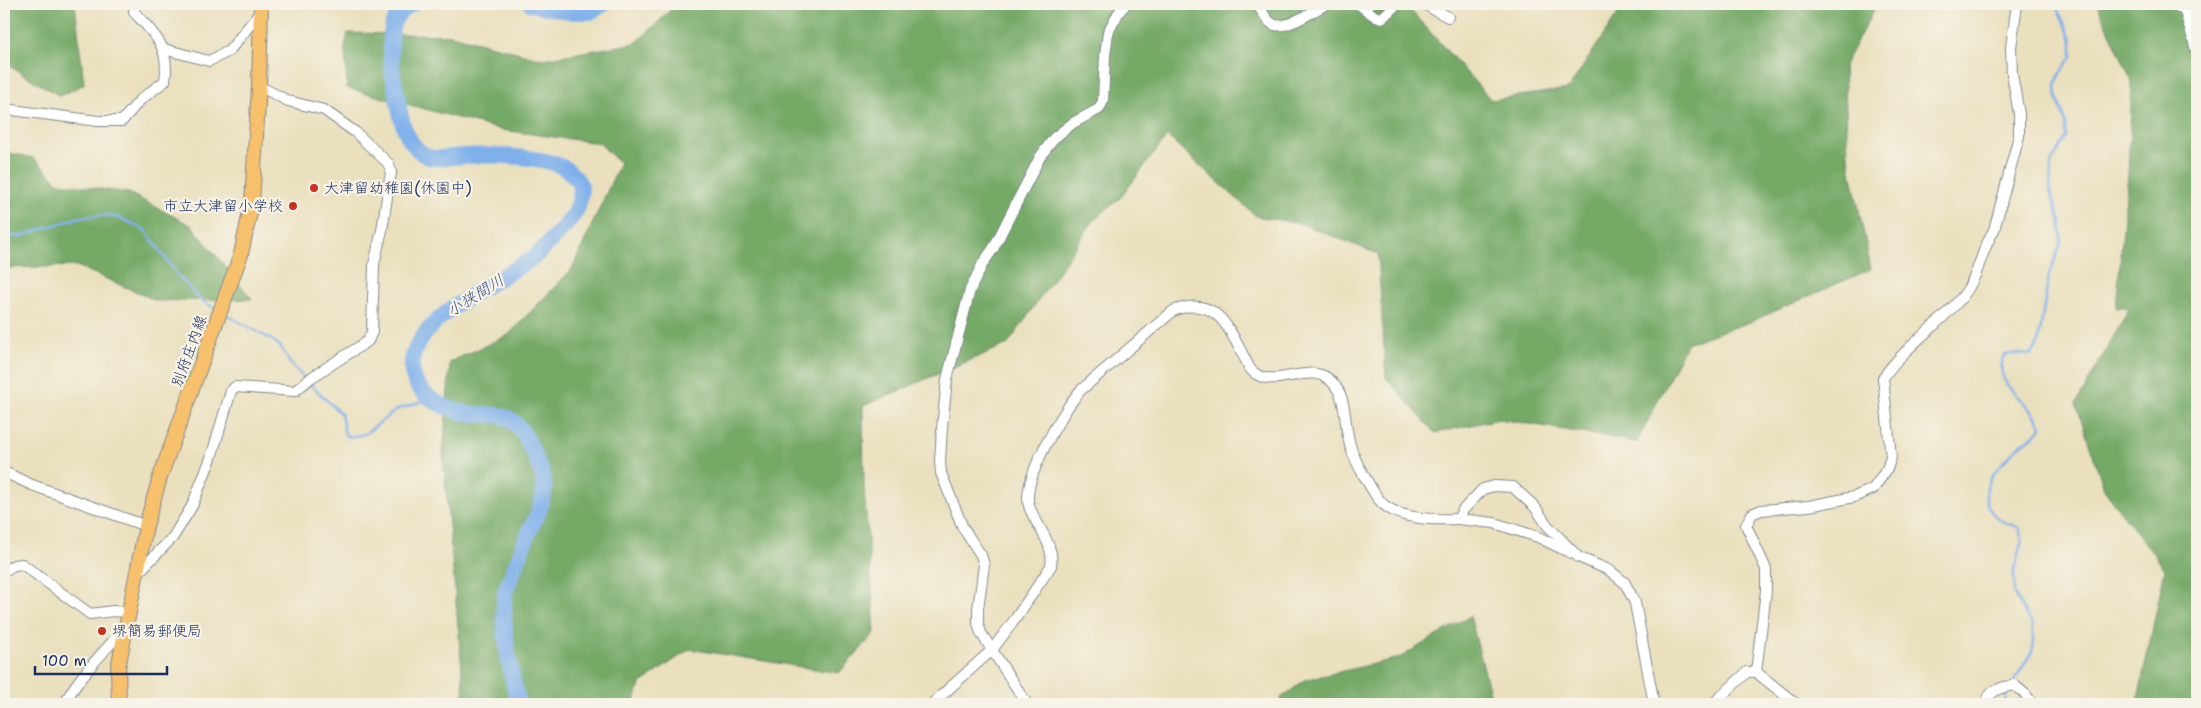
<svg xmlns="http://www.w3.org/2000/svg" width="2201" height="708" viewBox="0 0 2201 708" font-family="'Shantell Sans','Klee One',sans-serif">
  <style>
    .forest { fill: #74a966; stroke: #486c62 }
    .lines { fill: none; stroke-linecap: round; stroke-linejoin: round }
    .stream { stroke: #7fb0eb; stroke-width: 2.5 }
    .river { stroke: #7fb0eb; stroke-width: 16 }
    .minor-casing { stroke: #82888e; stroke-width: 12 }
    .major-casing { stroke: #82888e; stroke-width: 16 }
    .minor { stroke: #fff; stroke-width: 10 }
    .major { stroke: #f7c06c; stroke-width: 14 }
    .poi-dot { fill: #c8321e; stroke: #f7f3e8; stroke-width: 2 }
    .labels { text-anchor: middle; stroke-width: 4.5; stroke-linejoin: round; paint-order: stroke }
    .poi-label { font-size: 15px; fill: #1b2f5e; stroke: #f7f3e8; text-anchor: start }
    .street-label { font-size: 15px; fill: #1b2f5e; stroke: #f7f3e8 }
    .water-label { font-size: 16px; font-style: italic; fill: #395688; stroke: #f7f3e8 }
  </style>
  <rect width="100%" height="100%" fill="#f7f3e8"/>
  <filter id="ink" filterUnits="userSpaceOnUse"><feTurbulence type="fractalNoise" baseFrequency=".02" numOctaves="2"/><feDisplacementMap in="SourceGraphic" scale="10" xChannelSelector="R" yChannelSelector="G"/><feConvolveMatrix kernelMatrix="1 2 1 2 8 2 1 2 1" color-interpolation-filters="sRGB"/></filter>
  <filter id="wash" filterUnits="userSpaceOnUse"><feTurbulence type="fractalNoise" baseFrequency=".0096" numOctaves="4" result="noise"/><feDisplacementMap in="SourceGraphic" scale="20" xChannelSelector="R" yChannelSelector="G"/><feGaussianBlur stdDeviation="1.12" result="paint"/><feColorMatrix in="noise" values="0 0 0 0 0 0 0 0 0 0 0 0 0 0 0 0 0 1.4 0 .05"/><feComposite in="paint" operator="in"/></filter>
  <g filter="url(#wash)">
    <rect width="100%" height="100%" fill="#eae0be"/>
    <g class="forest">
      <path d="M4 4H75L84 84 60 96 4 63Z"/>
      <path d="M677 4H1405L1491 100 1568 89 1621 9V4H1877L1844 65 1848 156 1871 269 1750 322 1687 343 1637 442 1499 419 1435 433 1386 378 1378 254 1302 224 1256 216 1167 136 1122 196 1094 220 1008 344 863 406 864 487 875 633 839 673 690 649 640 684 634 704H465L443 458 450 362 508 335 572 269 620 163 599 143 502 130 347 88 345 47 348 33 451 35 543 59 636 43Z"/>
      <path d="M2097 4H2197V704H2137L2165 569 2105 491 2076 404 2130 307H2116L2128 174 2132 81Z"/>
      <path d="M4 152 34 158 59 183 129 193 192 226 252 299 157 301 77 266 4 268Z"/>
      <path d="M1470 616 1493 704H1282L1281 698 1305 680 1399 658Z"/>
    </g>
    <g class="lines">
      <g class="stream">
        <path d="M4 233 18 237 80 217 106 215 120 218 145 230 176 273 200 300 216 309"/>
        <path d="M225 314 274 341 281 347 290 363 304 378"/>
        <path d="M308 382 341 414 345 434 349 437 365 434 396 410 429 399"/>
        <path d="M2014 681 2033 650V626L2014 594V570L2022 540 2019 528C2012 524 2001 523 1995 516 1970 490 2002 462 2022 444 2029 438 2037 436 2041 427 2034 401 1988 386 2005 355 2015 352 2022 356 2032 354L2038 344 2049 275 2061 243V222L2050 192 2051 164 2066 137V123L2057 98 2056 85 2060 73 2072 57V40L2055 4"/>
        <path d="M2005 704 2006 696 2010 688"/>
      </g>
      <g class="river">
        <path d="M412 4C388 17 391 31 391 56 391 69 395 84 397 97 401 119 404 140 423 154 435 162 452 156 464 156 490 155 545 155 566 169 572 173 577 179 581 186 581 210 573 217 557 234 549 242 540 254 530 260 495 283 419 316 412 361 408 391 440 408 466 413 480 416 502 411 514 422 524 431 530 444 535 457 539 467 546 478 544 489 543 507 533 522 526 539 519 556 513 574 505 591 501 629 509 668 519 704"/>
        <path d="M531 4 573 12H590L604 4"/>
      </g>
    </g>
  </g>
  <g filter="url(#ink)">
    <g class="lines">
      <defs>
        <g id="minor">
          <path d="M1190 4H1194"/>
          <path d="M1257 4C1261 10 1266 19 1271 23 1283 33 1315 10 1326 4"/>
          <path d="M1358 4 1376 17 1382 18 1397 4"/>
          <path d="M1424 4 1448 17"/>
          <path d="M2161 4 2184 8 2197 53"/>
          <path d="M164 49 209 61 229 51 261 11"/>
          <path d="M4 109 98 121H122L140 100 165 81C170 47 156 36 134 12L135 4"/>
          <path d="M4 472 32 485 146 526"/>
          <path d="M1458 519 1494 523 1538 537 1571 553"/>
          <path d="M4 571 14 565 22 564 90 614 113 611 128 612"/>
          <path d="M136 575 173 537 192 506 211 458 231 391 235 387 295 391 312 377 368 341 372 332 374 264 382 230 389 184 391 173 389 164 355 132 324 110 288 101 259 86"/>
          <path d="M1756 672 1766 591V569L1746 525 1752 514 1761 510 1809 506 1854 497 1873 489 1887 469 1891 457 1883 378C1903 348 1939 325 1963 296 1979 276 1981 250 1994 230L2019 136V114L2012 74 2011 47 2017 4"/>
          <path d="M1756 672 1796 704"/>
          <path d="M65 704C73 683 108 647 124 629"/>
          <path d="M932 704 992 650 1016 618 1051 566C1055 544 1036 526 1029 506 1021 480 1063 410 1081 390L1173 311C1214 295 1227 324 1243 355 1246 360 1248 367 1252 371 1274 392 1311 359 1332 382 1346 396 1344 417 1348 436 1350 450 1356 462 1363 474 1369 484 1374 495 1382 503 1399 520 1435 520 1458 519L1463 510 1483 489 1494 486 1513 487 1535 507 1547 525 1578 557 1609 570 1625 583 1635 603 1654 704"/>
          <path d="M1027 704 981 633 978 623V609L984 565 981 555 963 528 941 473 940 461 942 428 947 379 970 290 983 263 993 249 1040 157 1054 138 1073 123 1099 109 1103 101 1105 56 1108 32 1119 12 1126 4"/>
          <path d="M1713 704 1747 672H1756"/>
          <path d="M1986 704C1988 690 2002 687 2014 685L2025 694 2033 704"/>
        </g>
        <path id="major" d="M119 704 118 668 146 526 160 477 241 254 252 203 259 86 261 4"/>
      </defs>
      <use href="#minor" class="minor-casing"/>
      <use href="#major" class="major-casing"/>
      <use href="#minor" class="minor"/>
      <use href="#major" class="major"/>
    </g>
  </g>
  <g class="poi-dot">
    <circle cx="314" cy="188" r="5"/>
    <circle cx="293" cy="206" r="5"/>
    <circle cx="102" cy="631" r="5"/>
  </g>
  <g class="labels">
    <g class="poi-label">
      <text x="324" y="193">大津留幼稚園(休園中)</text>
      <text x="283" y="211" text-anchor="end">市立大津留小学校</text>
      <text x="112" y="636">堺簡易郵便局</text>
    </g>
    <g class="street-label">
      <text transform="translate(189 351) rotate(-70)" y="5">別府庄内線</text>
    </g>
    <g class="water-label">
      <text transform="translate(475 295) rotate(-32)" y="6">小狭間川</text>
    </g>
  </g>
  <rect width="2201" height="708" fill="none" stroke="#f7f3e8" stroke-width="20"/>
  <path d="M35 666v8h132v-8" fill="none" stroke="#1b2f5e" stroke-width="2.5"/>
  <text x="42" y="666" font-size="15" fill="#1b2f5e" stroke="#f7f3e8" stroke-width="4" paint-order="stroke">100 m</text>
</svg>
